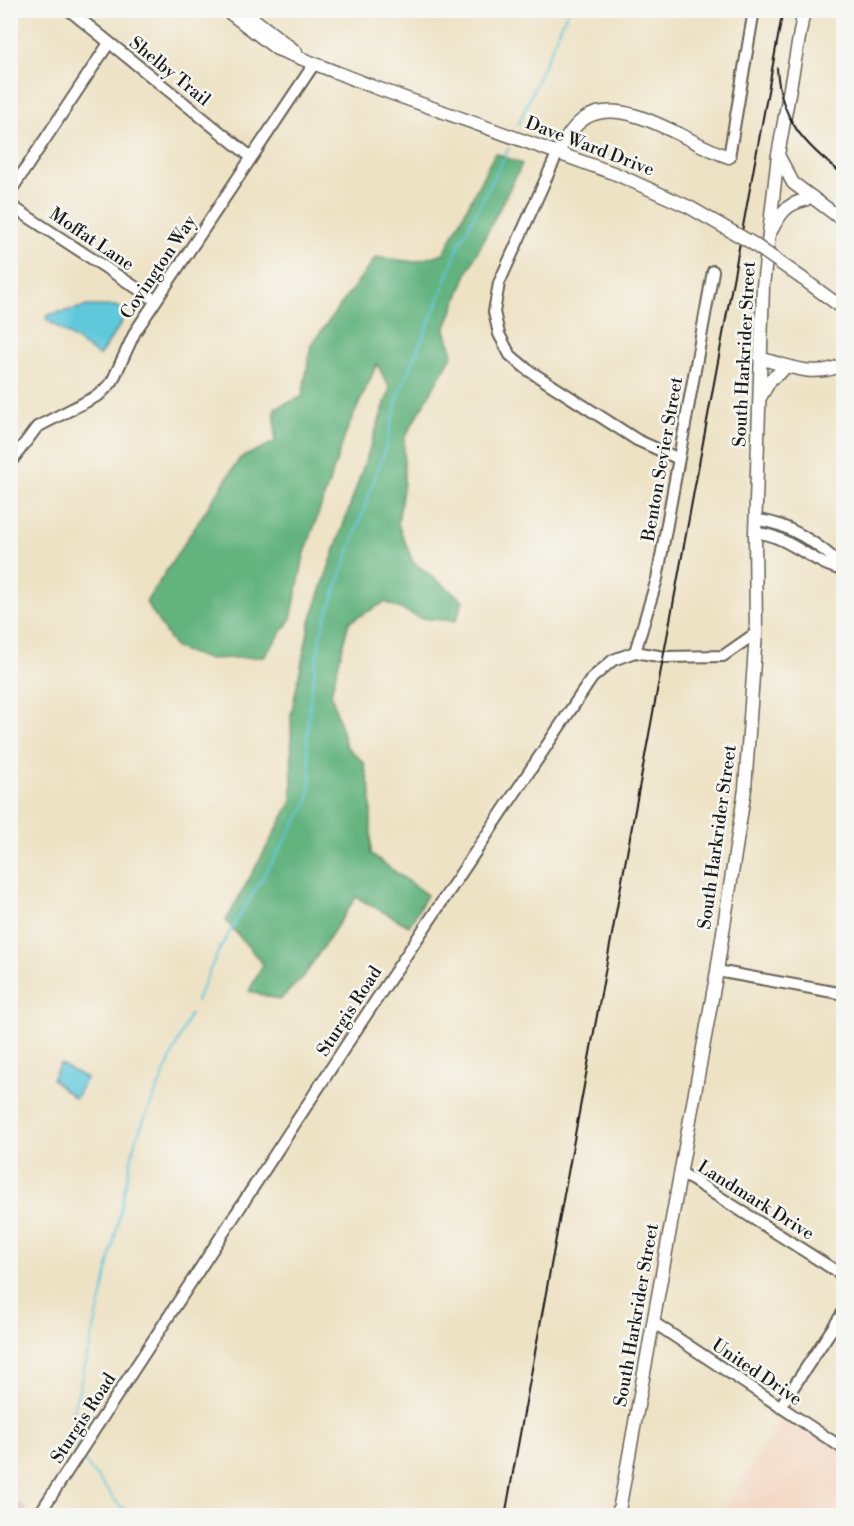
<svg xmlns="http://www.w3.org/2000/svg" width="854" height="1526" viewBox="0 0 854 1526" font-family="'Libre Bodoni',serif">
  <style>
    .built { fill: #f3d4be }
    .industrial { fill: #cfc0ba }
    .forest { fill: #64b37f; stroke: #40684e; stroke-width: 1.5 }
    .water { fill: #5fc8db; stroke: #3e727c; stroke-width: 1.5 }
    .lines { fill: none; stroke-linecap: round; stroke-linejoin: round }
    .stream { stroke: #5fc8db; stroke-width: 2 }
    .minor-casing { stroke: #666157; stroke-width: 14 }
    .major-casing { stroke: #666157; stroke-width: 15 }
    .minor { stroke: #fff; stroke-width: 10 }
    .major { stroke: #fff; stroke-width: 12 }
    .rail { stroke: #1c1c1c; stroke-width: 2 }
    .major-bridge-casing { stroke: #666157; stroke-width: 15; stroke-linecap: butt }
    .major-bridge { stroke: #fff; stroke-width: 12 }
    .labels { text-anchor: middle; stroke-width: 5; stroke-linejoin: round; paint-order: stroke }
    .street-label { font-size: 18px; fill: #1c1c1c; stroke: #f6f6f2 }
  </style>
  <rect width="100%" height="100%" fill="#f6f6f2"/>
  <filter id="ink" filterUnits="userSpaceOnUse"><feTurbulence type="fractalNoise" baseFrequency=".0167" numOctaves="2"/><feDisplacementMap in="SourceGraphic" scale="12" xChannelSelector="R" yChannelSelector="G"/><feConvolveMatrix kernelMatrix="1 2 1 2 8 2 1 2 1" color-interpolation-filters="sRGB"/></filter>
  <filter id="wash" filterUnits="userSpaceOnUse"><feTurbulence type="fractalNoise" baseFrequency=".008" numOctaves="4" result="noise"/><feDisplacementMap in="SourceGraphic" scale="24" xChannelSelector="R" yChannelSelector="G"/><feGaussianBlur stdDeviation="1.35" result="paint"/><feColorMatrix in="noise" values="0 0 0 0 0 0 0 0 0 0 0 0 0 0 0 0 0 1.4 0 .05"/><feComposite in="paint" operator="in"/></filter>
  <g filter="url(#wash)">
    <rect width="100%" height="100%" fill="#eee2c4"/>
    <path class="built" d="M784 1413 843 1452V1515L720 1516Z"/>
    <path class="industrial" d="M11 1496 27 1509 23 1515H11Z"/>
    <path class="forest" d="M495 153 522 164 468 271 445 330 453 354 404 439V482L398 524 413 562 463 600 456 621 420 618 385 602 349 622 331 693 346 746 364 763 371 792V854L427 895 409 926 356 897 304 976 280 1000 249 991 263 964 226 921 292 801 291 715 310 622 390 389 377 364 347 430 304 556 291 619 264 657 207 659 175 648 146 602 240 458 275 442V408L302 397 311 345 376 257 414 262 444 253Z"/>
    <g class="water">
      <path d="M88 306H117L125 312 121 324 99 356 46 319 48 315Z"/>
      <path d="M60 1064 86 1078 77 1096 74 1098 52 1079Z"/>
    </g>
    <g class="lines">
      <g class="stream">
        <path d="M518 125 568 10"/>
        <path d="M196 1001 219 950 308 802 311 777 307 741 310 697 321 632 386 446 399 393 438 302 458 247 509 148"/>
        <path d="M77 1447 72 1418 103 1292 135 1141 190 1014"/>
        <path d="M83 1459 118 1504 135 1516"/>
      </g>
    </g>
  </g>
  <g filter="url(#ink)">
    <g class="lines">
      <defs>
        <g id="minor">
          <path d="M69 10 251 157"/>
          <path d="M558 152 499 283 494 312 499 334 510 355 528 370 637 440 677 458"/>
          <path d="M729 157 754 10"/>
          <path d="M10 192 109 43"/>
          <path d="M10 205 155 300"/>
          <path d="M10 463 37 427 99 395 112 382 135 332 314 64"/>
          <path d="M756 520C787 522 822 546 844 568"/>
          <path d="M755 533C788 534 811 564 844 570"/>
          <path d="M635 652 657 579 713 271"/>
          <path d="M717 971 844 994"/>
          <path d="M680 1172 844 1276"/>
          <path d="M653 1322 844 1449"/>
          <path d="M780 1407 844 1311"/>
          <path d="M38 1516 364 1018 592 678 613 660 635 652 664 657 723 656 756 633"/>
        </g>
        <g id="major">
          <path d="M226 10 277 49 374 87 616 174 689 207"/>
          <path d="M242 10 296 52"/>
          <path d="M558 152C565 140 573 125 587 117 628 95 689 145 729 157"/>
          <path d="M778 155 793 183 844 221"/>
          <path d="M771 231C780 214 786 204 805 200"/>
          <path d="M803 279 844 309"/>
          <path d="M760 358C787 366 816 379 844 364"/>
          <path d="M761 396 771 379 782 371"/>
          <path d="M618 1516 717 971 745 789 756 633 755 533 763 286 778 155 804 10"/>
        </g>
      </defs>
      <use href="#minor" class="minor-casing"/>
      <use href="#major" class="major-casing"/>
      <use href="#minor" class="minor"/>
      <use href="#major" class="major"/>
      <g class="rail">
        <path d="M777 68C780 119 804 145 844 175"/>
        <path d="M505 1516C598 1014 687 511 783 10"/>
      </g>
      <defs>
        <path id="major-bridge" d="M689 207 752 243 803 279"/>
      </defs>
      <use href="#major-bridge" class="major-bridge-casing"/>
      <use href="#major-bridge" class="major-bridge"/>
    </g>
  </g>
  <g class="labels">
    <g class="street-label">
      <text transform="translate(170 71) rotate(39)" y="6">Shelby Trail</text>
      <text transform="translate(590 146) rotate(21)" y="6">Dave Ward Drive</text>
      <text transform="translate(92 239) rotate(34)" y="6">Moffat Lane</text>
      <text transform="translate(158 267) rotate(-56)" y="6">Covington Way</text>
      <text transform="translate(744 354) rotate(-87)" y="6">South Harkrider Street</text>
      <text transform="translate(662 459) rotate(-80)" y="6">Benton Sevier Street</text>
      <text transform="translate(717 837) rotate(-82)" y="6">South Harkrider Street</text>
      <text transform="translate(349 1011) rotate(-57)" y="6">Sturgis Road</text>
      <text transform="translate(756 1200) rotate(32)" y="6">Landmark Drive</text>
      <text transform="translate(636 1315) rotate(-80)" y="6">South Harkrider Street</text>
      <text transform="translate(757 1372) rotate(34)" y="6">United Drive</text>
      <text transform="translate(83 1418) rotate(-57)" y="6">Sturgis Road</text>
    </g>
  </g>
  <rect width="854" height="1526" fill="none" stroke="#f6f6f2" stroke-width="36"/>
</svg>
